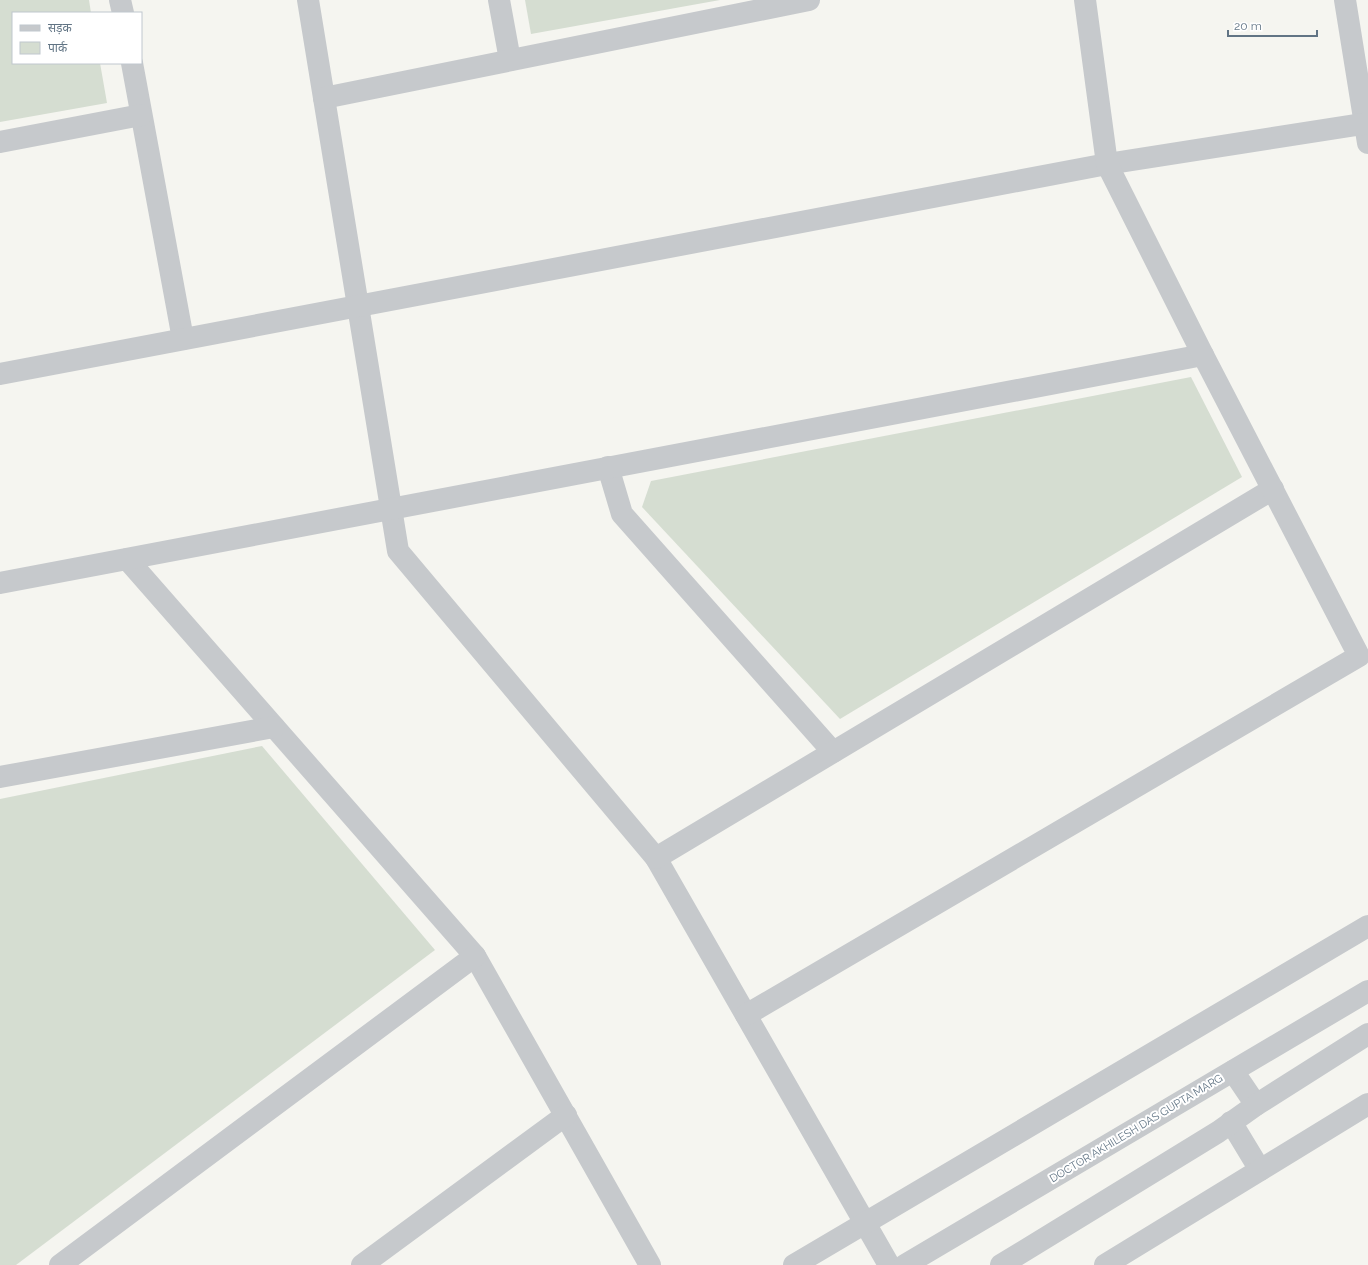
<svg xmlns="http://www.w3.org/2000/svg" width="1368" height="1265" viewBox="0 0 1368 1265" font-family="Raleway,'Noto Sans Devanagari',sans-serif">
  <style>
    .green { fill: #d5ddd1 }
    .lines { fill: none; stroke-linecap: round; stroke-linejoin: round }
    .minor { stroke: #c6c9cc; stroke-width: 22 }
    .labels { text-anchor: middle; stroke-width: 4; stroke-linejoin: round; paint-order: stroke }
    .street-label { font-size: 11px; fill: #617484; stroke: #fff }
  </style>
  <rect width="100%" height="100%" fill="#f5f5f0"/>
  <g class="green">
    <path d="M0 0H89L91 13H13V63H100L107 103 0 122Z"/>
    <path d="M525 0H720L531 34Z"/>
    <path d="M1191 377 1242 477 840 719 642 507 651 481Z"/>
    <path d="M262 746 435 950 16 1265H0V799Z"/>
  </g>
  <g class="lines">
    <g class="minor">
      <path d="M120 0 123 13"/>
      <path d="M308 0 398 551 656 858 889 1265"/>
      <path d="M499 0 510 60"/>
      <path d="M1345 0 1368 143"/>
      <path d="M132 63 183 339"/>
      <path d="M324 98 809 0"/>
      <path d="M0 142 141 115"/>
      <path d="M0 374 1107 164 1368 123"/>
      <path d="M608 467 622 514 833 752"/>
      <path d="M127 559 475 956 650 1265"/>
      <path d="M0 583 1203 355"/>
      <path d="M0 777 274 727"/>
      <path d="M656 858 1273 489"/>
      <path d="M746 1015 1359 656 1203 355 1107 164 1085 0"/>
      <path d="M1233 1071 1256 1105"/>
      <path d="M1231 1122 1260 1170"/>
      <path d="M60 1265 475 956"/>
      <path d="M362 1265 566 1115"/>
      <path d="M794 1265 1368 926"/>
      <path d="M905 1265 1368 991"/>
      <path d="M1001 1265 1218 1132 1256 1105 1368 1034"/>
      <path d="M1105 1265 1368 1104"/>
    </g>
  </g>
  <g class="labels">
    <g class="street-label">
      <text transform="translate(1136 1128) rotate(-31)" y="4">DOCTOR AKHILESH DAS GUPTA MARG</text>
    </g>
  </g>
  <rect x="12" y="12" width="130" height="52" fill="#ffffff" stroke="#c0c7ce"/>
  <rect x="20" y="25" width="20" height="6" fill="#c6c9cc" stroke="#c0c7ce"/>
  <text x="48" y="32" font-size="12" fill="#617484">सड़क</text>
  <rect x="20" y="42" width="20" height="12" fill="#d5ddd1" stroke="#c0c7ce"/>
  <text x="48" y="52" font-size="12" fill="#617484">पार्क</text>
  <path d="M1228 30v6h89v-6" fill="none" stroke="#617484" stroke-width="2"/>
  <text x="1234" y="30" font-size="12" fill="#617484" stroke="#ffffff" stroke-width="3" paint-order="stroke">20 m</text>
</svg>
